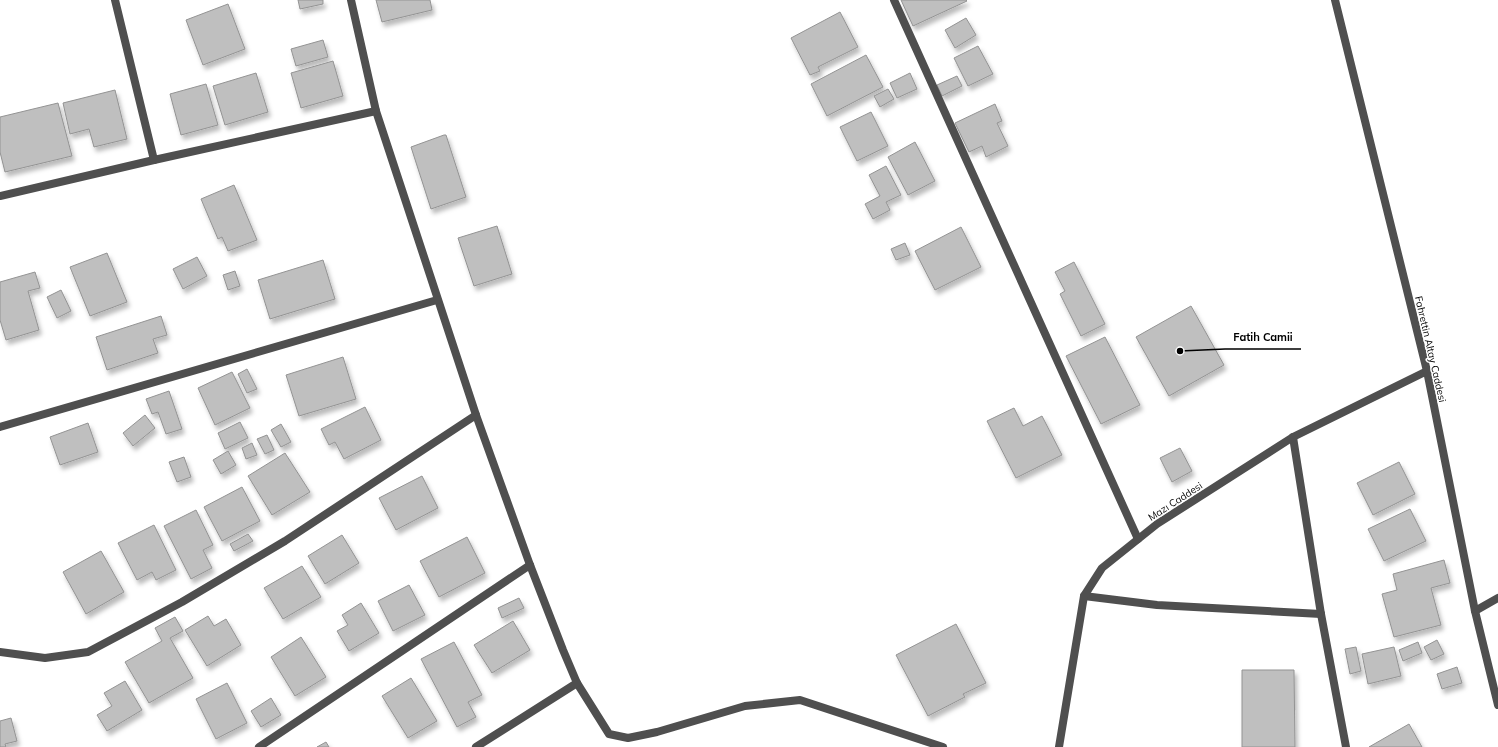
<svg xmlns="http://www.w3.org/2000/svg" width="1498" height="747" viewBox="0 0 1498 747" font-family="Mulish,sans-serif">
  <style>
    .building { fill: #bfbfbf; stroke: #939393; filter: url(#shadow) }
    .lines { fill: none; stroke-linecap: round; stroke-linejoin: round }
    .minor { stroke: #4f4f4f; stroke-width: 8 }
    .tertiary { stroke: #4f4f4f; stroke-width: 8 }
    .labels { text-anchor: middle; stroke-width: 3; stroke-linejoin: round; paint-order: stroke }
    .street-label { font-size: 10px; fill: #000; stroke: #fff }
    .leader { fill: none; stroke: #000; stroke-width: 1.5 }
    .callout-dot { fill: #000; stroke: #fff; stroke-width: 1.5 }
    .callout-label { font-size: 11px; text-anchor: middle; font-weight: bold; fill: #000; stroke: #fff; stroke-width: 3; stroke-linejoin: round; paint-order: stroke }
  </style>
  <defs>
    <filter id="shadow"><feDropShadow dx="2.5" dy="4.5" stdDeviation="2" flood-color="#0004"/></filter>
  </defs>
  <rect width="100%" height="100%" fill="#fff"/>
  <g class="building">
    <path d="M298 0H323V4L300 9Z"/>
    <path d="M376 0H430L432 10 382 22Z"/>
    <path d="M901 0H966L967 1 913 26Z"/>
    <path d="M228 4 245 49 203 65 186 20Z"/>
    <path d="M840 12 858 47 818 67 820 71 810 75 791 38Z"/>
    <path d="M966 18 976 35 955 48 945 30Z"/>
    <path d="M323 40 328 57 296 66 291 49Z"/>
    <path d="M978 46 993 74 968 86 954 58Z"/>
    <path d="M866 55 883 87 827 116 811 84Z"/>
    <path d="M333 61 343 96 301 108 291 73Z"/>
    <path d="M256 73 268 112 225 125 213 86Z"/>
    <path d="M910 73 917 89 897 98 890 83Z"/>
    <path d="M957 76 962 86 942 96 937 85Z"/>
    <path d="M206 84 218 125 181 135 170 94Z"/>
    <path d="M888 89 894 99 880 107 874 96Z"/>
    <path d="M115 90 127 139 94 147 89 129 70 134 63 103Z"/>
    <path d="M58 103 72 156 5 172 0 152V117Z"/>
    <path d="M995 104 1002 121 997 123 1008 146 986 157 982 146 969 152 955 123Z"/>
    <path d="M871 112 888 146 857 161 840 127Z"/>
    <path d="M444 135H446L466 197 431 209 411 147Z"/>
    <path d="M915 142 935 181 908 195 888 157Z"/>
    <path d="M886 166 901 195 886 202 890 210 873 219 865 204 880 196 869 175Z"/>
    <path d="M234 185 257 240 228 251 222 237 218 239 201 199Z"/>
    <path d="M497 226 512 274 474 286 458 238Z"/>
    <path d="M961 227 981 267 935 290 915 251Z"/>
    <path d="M905 243 910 255 896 260 891 249Z"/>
    <path d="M107 253 127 302 90 316 70 267Z"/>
    <path d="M197 257 207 276 183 289 173 269Z"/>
    <path d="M323 260 335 299 270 319 258 280Z"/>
    <path d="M1074 262 1105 324 1081 336 1060 294 1065 291 1055 272Z"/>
    <path d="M235 271 240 286 228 290 223 275Z"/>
    <path d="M35 272 40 288 28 291 39 330 6 340 0 320V282Z"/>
    <path d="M61 290 71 311 57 318 47 297Z"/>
    <path d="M1191 306 1224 365 1169 396 1136 337Z"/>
    <path d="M161 316 167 335 153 339 158 353 107 370 96 337Z"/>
    <path d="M1105 337 1140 405 1101 424 1066 356Z"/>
    <path d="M343 357 356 399 299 416 286 375Z"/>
    <path d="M247 369 257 389 247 393 238 374Z"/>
    <path d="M232 372 250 408 215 425 198 388Z"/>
    <path d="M169 391 182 429 166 434 158 412 152 414 146 399Z"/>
    <path d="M365 407 381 440 344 459 335 442 329 445 321 429Z"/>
    <path d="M1014 408 1023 426 1042 416 1062 455 1016 478 987 421Z"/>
    <path d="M145 415 155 428 133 446 123 433Z"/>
    <path d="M240 422 248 438 225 449 218 433Z"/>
    <path d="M88 423 98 452 60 465 50 437Z"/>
    <path d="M281 424 291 442 281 447 271 430Z"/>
    <path d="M267 435 274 450 265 454 257 439Z"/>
    <path d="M252 443 257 455 246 459 242 448Z"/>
    <path d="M1180 448 1192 471 1172 482 1160 458Z"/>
    <path d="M228 451 236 465 221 474 213 460Z"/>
    <path d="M285 453 310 492 272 515 248 476Z"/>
    <path d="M184 457 191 477 177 482 169 462Z"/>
    <path d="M1399 462 1415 494 1373 515 1357 483Z"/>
    <path d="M422 476 438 508 396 530 379 498Z"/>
    <path d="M242 487 260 521 222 541 204 507Z"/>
    <path d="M1410 509 1426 541 1384 561 1368 529Z"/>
    <path d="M196 510 213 545 203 550 212 568 191 579 164 526Z"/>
    <path d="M154 525 176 570 156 580 152 572 137 580 118 543Z"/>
    <path d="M248 534 253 541 234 551 230 544Z"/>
    <path d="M342 535 359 563 325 584 308 556Z"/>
    <path d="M467 537 485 573 439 597 420 561Z"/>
    <path d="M101 551 124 592 86 614 63 572Z"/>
    <path d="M1444 560 1450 583 1431 588 1441 625 1394 637 1382 594 1397 590 1393 574Z"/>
    <path d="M302 566 321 597 283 619 264 588Z"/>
    <path d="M409 585 425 615 393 631 378 601Z"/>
    <path d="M519 598 524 608 502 618 498 608Z"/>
    <path d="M361 603 379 633 349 651 337 631 348 625 342 615Z"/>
    <path d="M208 616 214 626 226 619 241 645 207 666 185 630Z"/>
    <path d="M175 617 183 631 170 638 193 678 149 703 125 662 162 641 155 628Z"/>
    <path d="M513 621 530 650 492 673 474 645Z"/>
    <path d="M956 624 986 683 963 694 965 697 928 716 896 655Z"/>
    <path d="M301 637 326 677 295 696 271 657Z"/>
    <path d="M1437 640 1444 654 1431 660 1424 647Z"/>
    <path d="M454 642 482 695 468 702 476 717 457 727 421 659Z"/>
    <path d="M1418 642 1422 653 1403 661 1399 650Z"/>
    <path d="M1356 647 1361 671 1350 674 1345 649Z"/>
    <path d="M1394 647 1401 676 1368 684 1362 654Z"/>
    <path d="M1457 667 1462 683 1442 689 1437 674Z"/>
    <path d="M1242 670H1294L1295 747H1242Z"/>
    <path d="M411 678 437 721 408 738 382 696Z"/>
    <path d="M125 681 142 710 107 731 97 715 112 706 104 693Z"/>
    <path d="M227 683 247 723 216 739 196 699Z"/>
    <path d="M271 698 281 715 261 727 251 711Z"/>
    <path d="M11 718 17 741 5 744 6 747H0V721Z"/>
    <path d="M1409 724 1422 747H1369Z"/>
    <path d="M326 742 329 747H317Z"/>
  </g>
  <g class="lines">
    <g class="minor">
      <path d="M115 0 154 160"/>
      <path d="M351 0 376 111 476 415"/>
      <path d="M894 0 1138 539"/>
      <path d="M0 196 154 160 376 111"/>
      <path d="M0 427 437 300"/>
      <path d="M1293 437 1321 614 1346 747"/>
      <path d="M1084 596 1157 605 1321 614"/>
      <path d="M1475 611 1498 598"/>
      <path d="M0 652 45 658 88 652 182 602 285 541 476 415 530 565 563 650 577 683 609 734 628 738 657 732 745 706 800 700 943 747"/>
      <path d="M259 747 530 565"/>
      <path d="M476 747 577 683"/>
      <path d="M1059 747 1084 596 1102 568 1157 524 1293 437 1427 371"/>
    </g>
    <path class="tertiary" d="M1335 0 1427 371 1475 611 1498 705"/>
  </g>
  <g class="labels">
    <g class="street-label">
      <text transform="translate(1431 349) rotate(77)" y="4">Fahrettin Altay Caddesi</text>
      <text transform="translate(1175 501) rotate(-33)" y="4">Mazı Caddesi</text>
    </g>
  </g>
  <path class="leader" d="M1180 351L1225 349H1301"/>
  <circle class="callout-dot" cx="1180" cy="351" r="4"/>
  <g class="callout-label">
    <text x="1263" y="341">Fatih Camii</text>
  </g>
</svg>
